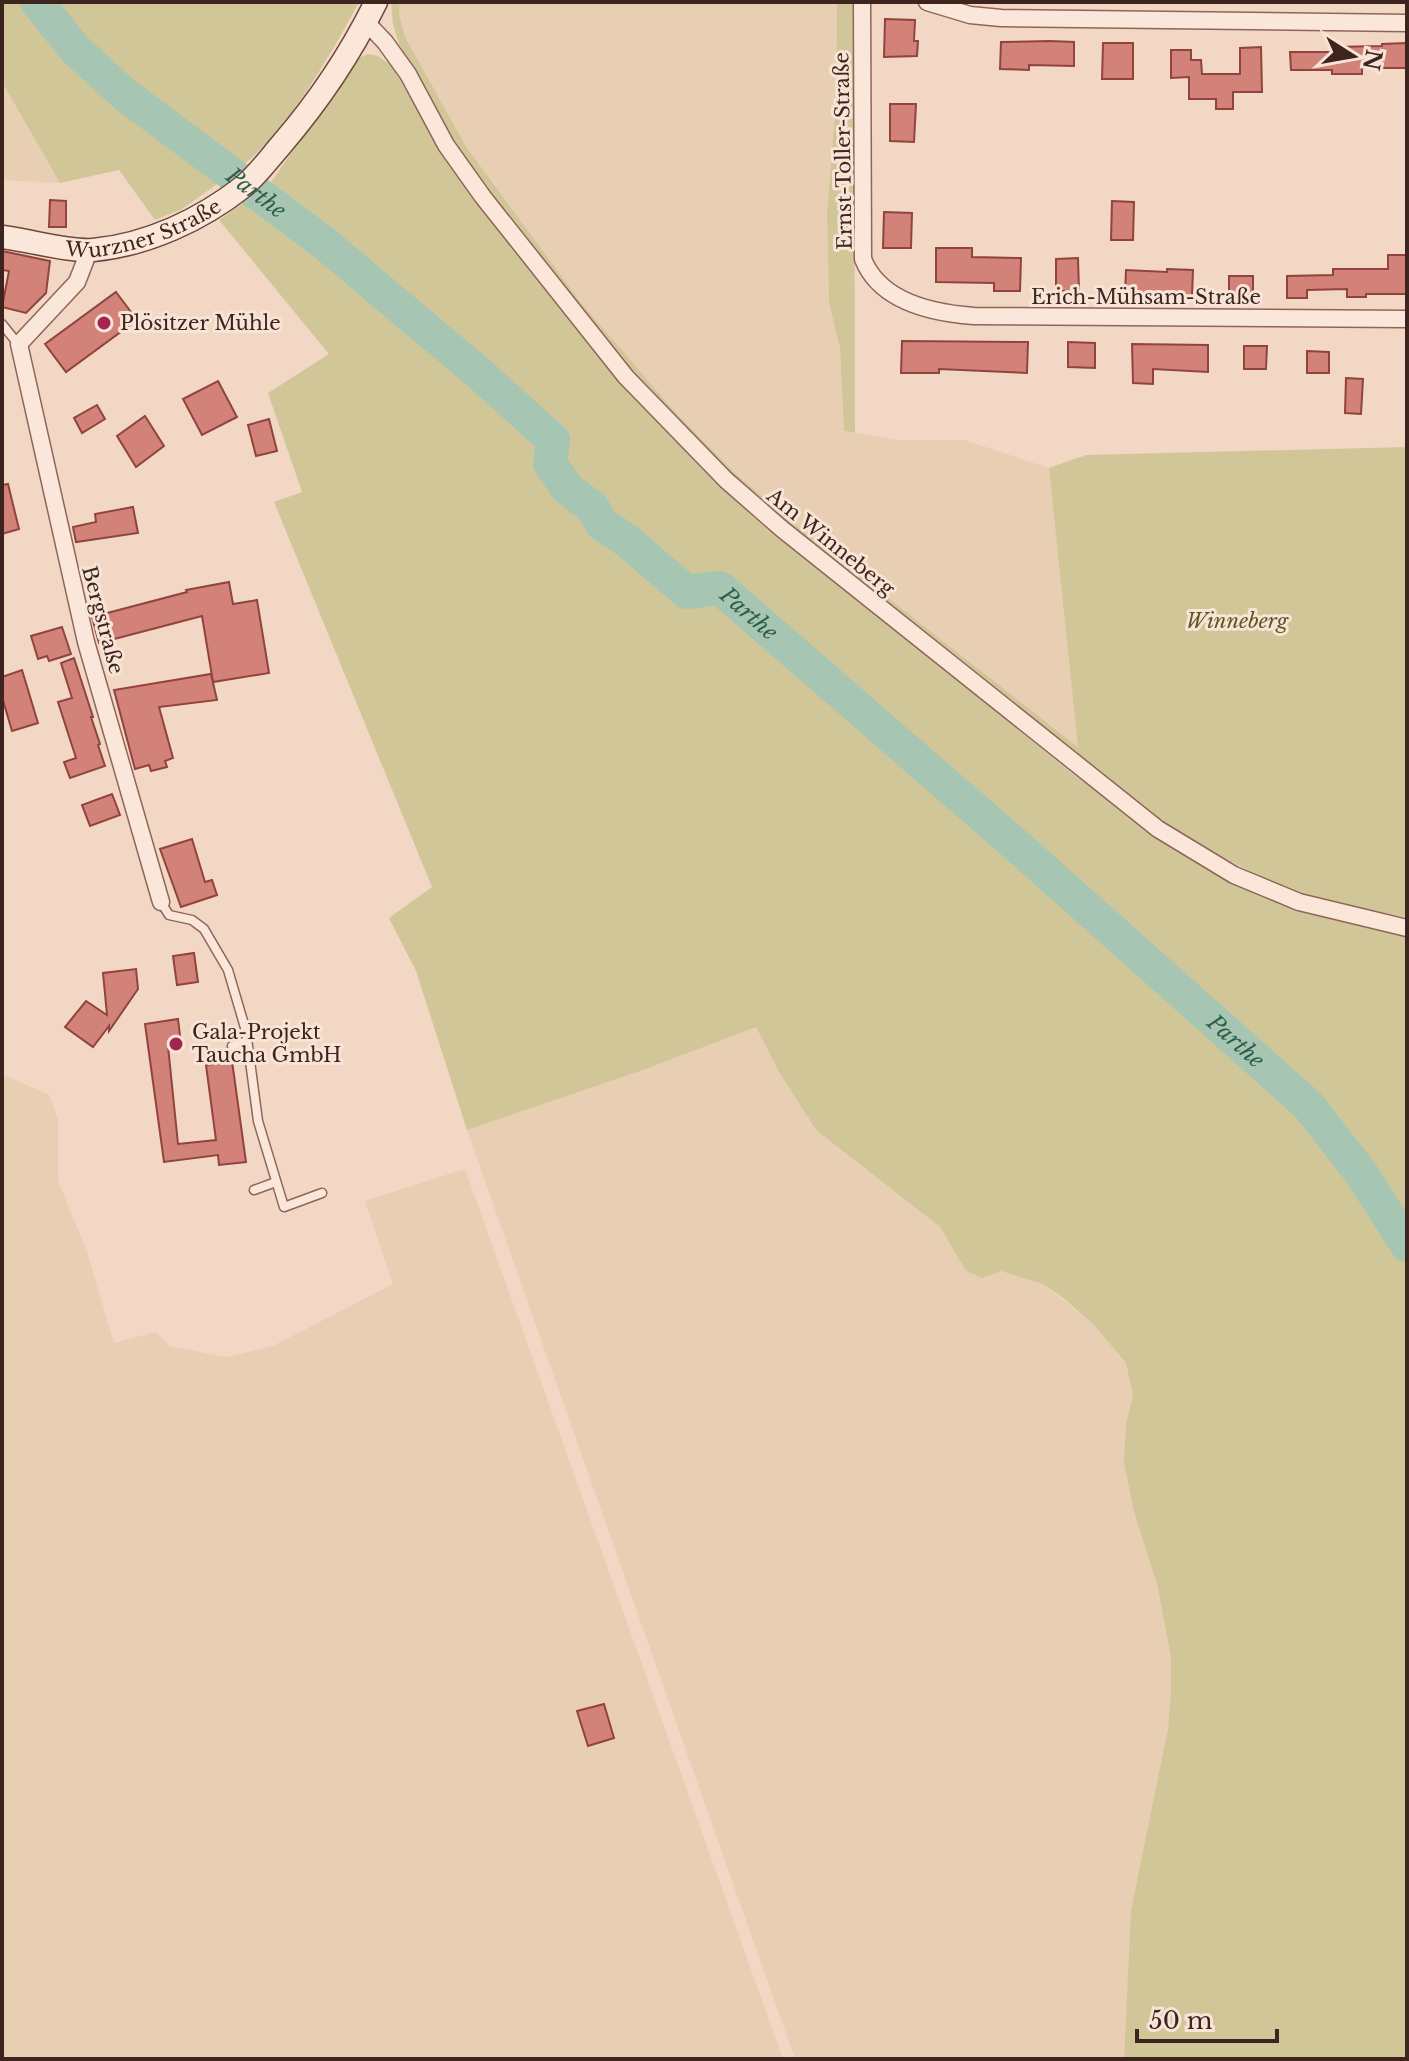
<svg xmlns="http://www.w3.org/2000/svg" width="1409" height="2061" viewBox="0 0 1409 2061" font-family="'Libre Baskerville',serif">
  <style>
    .farmland { fill: #e8ceb2 }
    .green { fill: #d1c698 }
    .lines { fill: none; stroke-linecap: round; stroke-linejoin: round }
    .river { stroke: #a7c5b3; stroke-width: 34 }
    .building { fill: #d28279; stroke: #90443d; stroke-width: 2 }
    .lane-casing { stroke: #8f6559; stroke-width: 11 }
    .street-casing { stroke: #8f6559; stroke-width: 19 }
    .secondary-casing { stroke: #70463d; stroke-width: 25 }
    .lane { stroke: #fbe7da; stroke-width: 8 }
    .street { stroke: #fbe7da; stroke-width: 16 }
    .secondary { stroke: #fbe7da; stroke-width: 22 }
    .poi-dot { fill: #a2254d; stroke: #f8e4d6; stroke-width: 3 }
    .labels { text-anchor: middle; stroke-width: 6; stroke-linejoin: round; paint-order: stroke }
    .street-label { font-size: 20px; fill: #3e241e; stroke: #f8e4d6 }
    .poi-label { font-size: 20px; fill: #3e241e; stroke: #f8e4d6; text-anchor: start }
    .park-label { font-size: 20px; font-style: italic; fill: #5c5823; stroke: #f8e4d6 }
    .water-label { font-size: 22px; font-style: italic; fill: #2d5e4c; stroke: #f8e4d6 }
  </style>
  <rect width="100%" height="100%" fill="#f2d7c5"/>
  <g class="farmland">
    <path d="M400 2H837L836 100 827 213 829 303 840 348 844 431 898 440H964L1049 468 1079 747 789 520 735 473 676 413 582 304 467 148 405 37 399 13Z"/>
    <path d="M2 82 60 183 2 180Z"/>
    <path d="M756 1027 779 1072 816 1130 940 1227 966 1271 982 1278 1001 1271 1043 1284 1093 1324 1126 1363 1134 1395 1126 1425 1134 1512 1157 1584 1171 1657V1690L1168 1729 1129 1964 1124 2059H795L467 1130 646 1069Z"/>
    <path d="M2 1074 49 1095 58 1119V1181L86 1249 114 1343 156 1332 169 1346 227 1357 273 1346 393 1284 365 1201 465 1169 783 2059H2Z"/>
  </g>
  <g class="green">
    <path d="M2 2H359C331 54 286 134 238 169L138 105 159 127 230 175 182 209 155 220 119 170 60 183 2 82Z"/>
    <path d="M391 2H400L399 13 405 37 467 148 582 304 676 413 735 473 789 520 1078 747 1049 468 1086 455 1407 447V917C1369 910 1329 904 1293 890 1243 871 1196 842 1151 814L730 477 671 416 575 307 458 152 399 44 393 24Z"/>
    <path d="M837 2H854L855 433 844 431 840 348 829 303 827 213 836 100Z"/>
    <path d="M368 54 378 56 391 65 442 151 479 204 569 318 661 424 775 532 1074 775 1220 875 1407 933V2059H1124L1131 1911 1168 1729 1171 1690V1657L1157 1584 1134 1512 1124 1462 1126 1425 1133 1395 1126 1363 1093 1324 1062 1297 1043 1284 1001 1271 982 1278 966 1271 940 1227 816 1130 779 1072 756 1027 646 1069 467 1130 416 971 389 918 432 887 274 502 302 492 268 393 329 354 219 220 250 198 267 209 394 313 437 337 269 185 356 59Z"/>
  </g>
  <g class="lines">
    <path class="river" id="s1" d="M37 2 75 49 124 94 324 243 481 375 553 440 550 464 568 489 592 507 602 524 626 540 687 592 720 588 1024 852 1308 1105 1361 1173 1407 1245"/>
  </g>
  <g class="building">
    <path d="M885 19 915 20 914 41H918L917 56 884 57Z"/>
    <path d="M1050 41 1074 42V66L1029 65V70L1000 69 1001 42Z"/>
    <path d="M1103 43H1133V79H1102Z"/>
    <path d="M1406 43V68H1362V74H1332V70H1291L1290 52H1332V47L1382 46V44Z"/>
    <path d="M1261 47 1262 92H1233V109H1216V99H1189V77L1171 78V50H1191V60H1201L1202 74H1240V48Z"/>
    <path d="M890 104H916L914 142 890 141Z"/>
    <path d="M50 200 66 201V227H49Z"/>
    <path d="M1112 201 1134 202 1133 240H1111Z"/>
    <path d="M884 212 912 213 911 248H883Z"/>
    <path d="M936 248H972V257L1021 258 1020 291H994V283L936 282Z"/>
    <path d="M2 251 50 261 46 293 26 313 2 307 9 271 2 270Z"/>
    <path d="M1388 255H1407V294H1366V297H1347V289L1307 290V298H1287V276L1333 275V269H1388Z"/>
    <path d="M1078 258 1079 291H1056V259Z"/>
    <path d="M1167 269 1193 270 1192 297 1125 295 1126 270 1167 272Z"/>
    <rect x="1229" y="276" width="24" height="23"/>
    <path d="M116 292 137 320 66 372 45 344Z"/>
    <path d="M902 341 1028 342 1027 373 939 369V373H901Z"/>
    <path d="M1068 342 1095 343V368L1068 367Z"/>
    <path d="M1132 344 1208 345V372L1153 369V384L1133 383Z"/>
    <path d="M1244 346H1267L1266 369H1244Z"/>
    <path d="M1307 351 1329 352V373H1307Z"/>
    <path d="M1346 378 1363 379 1361 414 1345 413Z"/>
    <path d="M218 381 237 417 202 435 183 399Z"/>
    <path d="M97 405 105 419 82 433 74 418Z"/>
    <path d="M145 416 164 446 136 467 117 436Z"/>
    <path d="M269 419 277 451 256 456 248 425Z"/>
    <path d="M8 484 19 529 2 534V485Z"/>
    <path d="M133 507 138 533 76 542 73 527 96 522 95 514Z"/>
    <path d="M229 582 233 604 257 600 269 673 213 682 202 616 99 643 92 617 187 592 186 590Z"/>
    <path d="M62 627 71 654 49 661 47 656 38 659 31 636Z"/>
    <path d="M74 658 93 717H91L100 744 98 745 105 766 70 778 64 762 76 758 58 702 72 698 61 663Z"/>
    <path d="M22 670 38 723 12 731 2 697V677Z"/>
    <path d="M211 674 217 700 159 707 173 758 165 761 167 767 151 771 149 765 135 769 114 690Z"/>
    <path d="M112 794 120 815 90 826 82 805Z"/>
    <path d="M192 839 205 882 212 880 217 895 181 907 160 849Z"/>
    <path d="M194 953 198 982 177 985 173 956Z"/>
    <path d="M136 969 138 989 109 1031V1026L93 1047 65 1027 86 1001 107 1015 103 973Z"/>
    <path d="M178 1019 181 1044 168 1046 178 1144 216 1140 206 1065 232 1061 246 1162 219 1165 218 1155 164 1162 145 1024Z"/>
    <path d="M604 1704 614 1738 588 1746 577 1711Z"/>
  </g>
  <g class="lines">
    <defs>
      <g id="lane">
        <path d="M2 324 18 344"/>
        <path d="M161 902 169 915 192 920 204 929 228 970 246 1031 258 1121 284 1207 322 1193"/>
        <path d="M232 1046 247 1041"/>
        <path d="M254 1190 276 1182"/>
      </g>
      <g id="street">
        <path d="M862 2 863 259C880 302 932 313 974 316L1407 319"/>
        <path d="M927 2 970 15 1001 18 1407 23"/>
        <path d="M366 22 385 42 408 74 446 145 483 197 626 377 726 480 782 529 1158 829 1234 875 1299 902 1407 928"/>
        <path d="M89 251 77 282 19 344 86 642 161 902"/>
      </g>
      <g id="secondary">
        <path id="s2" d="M2 237C28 240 70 252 93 250 147 245 201 220 244 186 258 174 269 159 281 145 318 102 351 53 376 2"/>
      </g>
    </defs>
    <use href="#lane" class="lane-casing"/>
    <use href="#street" class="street-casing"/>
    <use href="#secondary" class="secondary-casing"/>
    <use href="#lane" class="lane"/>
    <use href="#street" class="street"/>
    <use href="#secondary" class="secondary"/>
  </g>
  <g class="poi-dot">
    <circle cx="104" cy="323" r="8"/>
    <circle cx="176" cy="1044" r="8"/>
  </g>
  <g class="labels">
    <g class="street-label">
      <text transform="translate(843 151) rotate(-91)" y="7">Ernst-Toller-Straße</text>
      <text dy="7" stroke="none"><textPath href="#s2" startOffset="146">Wurzner Straße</textPath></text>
      <text x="1146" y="304">Erich-Mühsam-Straße</text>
      <text transform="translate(831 542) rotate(39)" y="7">Am Winneberg</text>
      <text transform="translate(103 620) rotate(75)" y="7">Bergstraße</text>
    </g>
    <g class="poi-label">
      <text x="120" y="330">Plösitzer Mühle</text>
      <text x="192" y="1039">Gala-Projekt<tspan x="192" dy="23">Taucha GmbH</tspan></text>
    </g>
    <g class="park-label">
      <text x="1237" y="628">Winneberg</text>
    </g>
    <g class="water-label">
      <text dy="8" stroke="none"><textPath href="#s1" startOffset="292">Parthe</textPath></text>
      <text dy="8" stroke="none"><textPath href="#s1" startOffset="964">Parthe</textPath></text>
      <text dy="8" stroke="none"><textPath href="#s1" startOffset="1612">Parthe</textPath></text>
    </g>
  </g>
  <rect width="1409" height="2061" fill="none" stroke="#3e241e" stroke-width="8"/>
  <g transform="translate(1353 56) rotate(101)" stroke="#f8e4d6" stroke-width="6" paint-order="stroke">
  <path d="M0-6L14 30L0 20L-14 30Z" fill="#3e241e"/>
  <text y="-12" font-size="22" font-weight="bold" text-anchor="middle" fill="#3e241e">N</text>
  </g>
  <path d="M1137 2029v12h140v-12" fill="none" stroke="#3e241e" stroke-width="4"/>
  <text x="1149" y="2029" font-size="24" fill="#3e241e" stroke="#f8e4d6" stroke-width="6" paint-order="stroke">50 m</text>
</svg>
